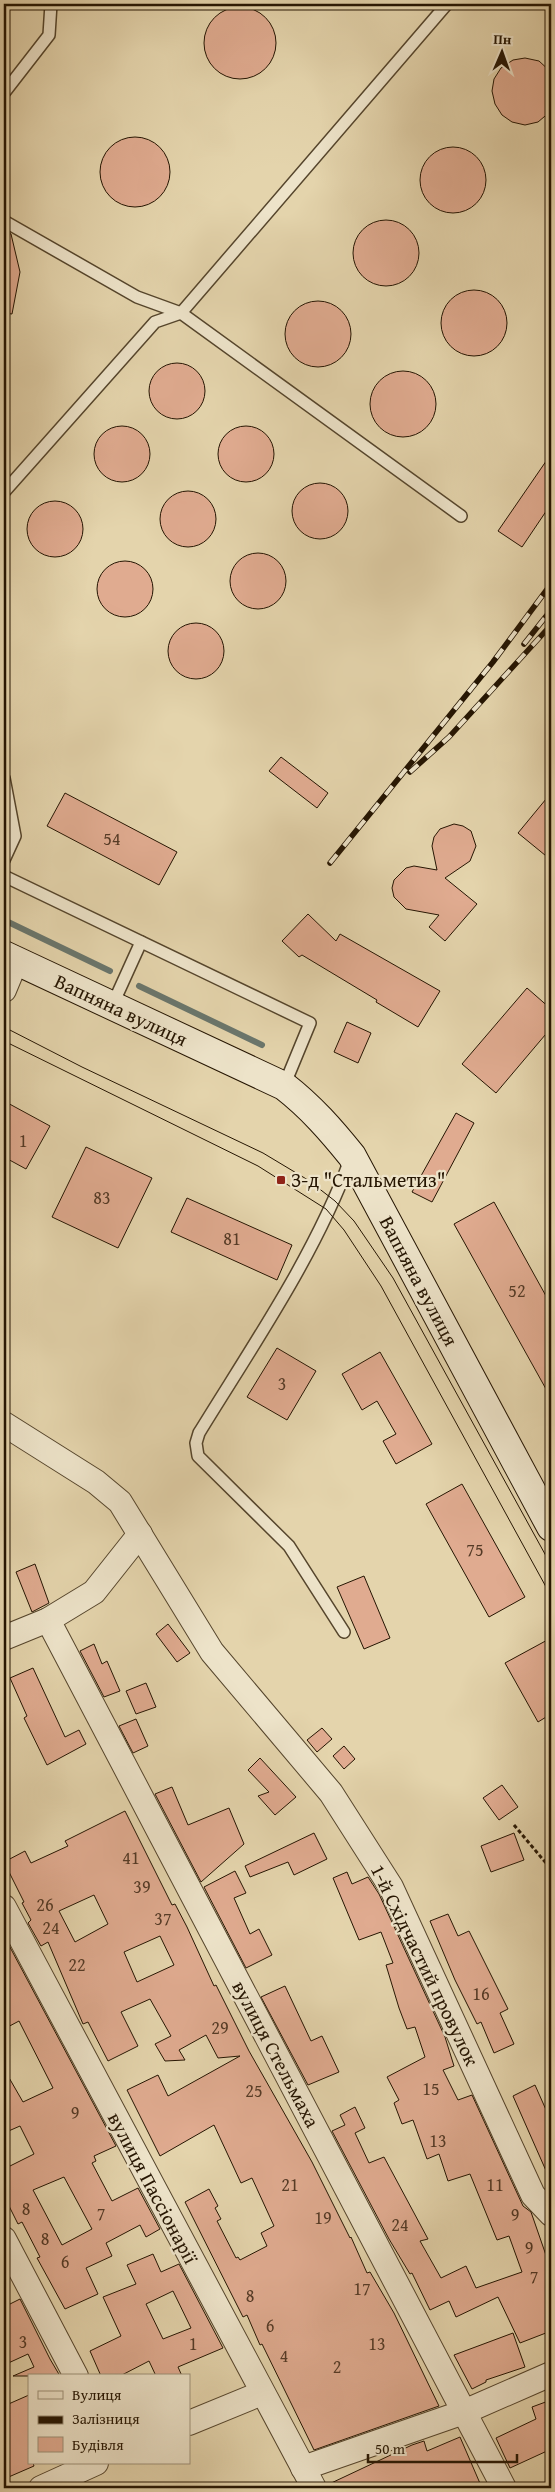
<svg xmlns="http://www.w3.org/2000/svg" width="555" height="2492" viewBox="0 0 555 2492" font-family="'Gentium Book Plus',serif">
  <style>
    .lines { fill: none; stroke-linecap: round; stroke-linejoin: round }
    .stream { stroke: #6a766c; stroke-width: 6 }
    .building { fill: #e0ab90; stroke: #251502; fill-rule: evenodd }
    .lane-casing { stroke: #55452c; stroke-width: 14 }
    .street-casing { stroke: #55452c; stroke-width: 26 }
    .secondary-casing { stroke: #251502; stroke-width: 30 }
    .path { stroke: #251502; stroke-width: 3; stroke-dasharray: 4 2.5; stroke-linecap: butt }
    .lane { stroke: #ede3c9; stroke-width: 11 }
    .street { stroke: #ede3c9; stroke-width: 24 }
    .secondary { stroke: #ede3c9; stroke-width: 28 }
    .tram { stroke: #251502; stroke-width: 1 }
    .rail-casing { stroke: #251502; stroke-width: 5.5 }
    .rail { stroke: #ede3c9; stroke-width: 4; stroke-dasharray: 11; stroke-linecap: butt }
    .poi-dot { fill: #8f2418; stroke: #ede3c9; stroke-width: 2 }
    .labels { text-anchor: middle; stroke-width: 4.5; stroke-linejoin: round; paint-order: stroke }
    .number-label { font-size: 18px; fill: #543a26 }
    .street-label { font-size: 20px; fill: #251502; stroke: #ede3c9 }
    .poi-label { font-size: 20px; fill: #251502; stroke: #ede3c9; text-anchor: start }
  </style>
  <rect width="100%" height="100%" fill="#e4d4ac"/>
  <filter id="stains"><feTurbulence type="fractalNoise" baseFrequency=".004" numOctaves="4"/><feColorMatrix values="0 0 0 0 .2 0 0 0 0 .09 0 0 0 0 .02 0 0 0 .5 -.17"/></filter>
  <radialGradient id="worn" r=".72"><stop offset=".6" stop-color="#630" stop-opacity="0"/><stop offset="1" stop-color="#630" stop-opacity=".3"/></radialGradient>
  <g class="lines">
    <g class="stream">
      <path d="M4 920 110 971"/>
      <path d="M139 986 262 1045"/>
    </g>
  </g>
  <g class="building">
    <circle cx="240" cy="43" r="36"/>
    <path d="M525 58 539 61 551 72V111L538 122 525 125 512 122 502 115 495 104 492 91 494 79 501 68 513 60Z"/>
    <circle cx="135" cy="172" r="35"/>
    <circle cx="453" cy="180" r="33"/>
    <circle cx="386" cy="253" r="33"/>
    <path d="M4 231 11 234 20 272 12 314 4 313Z"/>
    <circle cx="474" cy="323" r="33"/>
    <circle cx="318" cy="334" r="33"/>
    <circle cx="177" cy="391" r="28"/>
    <circle cx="403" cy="404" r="33"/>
    <circle cx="246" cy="454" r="28"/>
    <circle cx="122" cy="454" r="28"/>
    <path d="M551 454V504L522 547 498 531Z"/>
    <circle cx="320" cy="511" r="28"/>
    <circle cx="188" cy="519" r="28"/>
    <circle cx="55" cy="529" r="28"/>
    <circle cx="258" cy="581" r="28"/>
    <circle cx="125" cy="589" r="28"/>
    <circle cx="196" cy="651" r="28"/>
    <path d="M281 757 328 793 317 808 269 771Z"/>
    <path d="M65 793 177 852 159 885 47 826Z"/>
    <path d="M551 793V860L518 833Z"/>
    <path d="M454 824 463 826 471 831 476 846 470 861 445 878 477 904 445 941 429 927 439 915 406 909 394 897 392 888 394 880 406 868 414 866 437 870 432 846 434 837 440 829Z"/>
    <path d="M308 914 336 941 340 934 440 991 418 1027 376 1002 377 1000 302 955 299 957 282 941Z"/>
    <path d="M527 988 551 1009V1028L496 1093 462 1064Z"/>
    <path d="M347 1022 371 1033 358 1063 334 1052Z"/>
    <path d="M4 1101 50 1126 26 1169 4 1157Z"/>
    <path d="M456 1113 474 1123 432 1202 412 1192Z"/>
    <path d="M86 1147 152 1178 118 1248 52 1217Z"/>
    <path d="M187 1198 292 1245 277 1280 171 1232Z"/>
    <path d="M494 1202 551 1305V1398L454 1224Z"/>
    <path d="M277 1348 316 1371 287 1420 247 1397Z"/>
    <path d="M380 1352 432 1444 396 1464 383 1441 396 1434 377 1401 362 1410 342 1374Z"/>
    <path d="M462 1484 525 1597 489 1617 426 1504Z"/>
    <path d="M35 1564 49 1603 32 1612 16 1572Z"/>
    <path d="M364 1576 390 1638 364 1649 337 1587Z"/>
    <path d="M168 1624 190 1653 177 1662 156 1634Z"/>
    <path d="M551 1638V1714L538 1722 505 1663Z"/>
    <path d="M94 1644 102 1664 107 1661 120 1691 104 1697 80 1651Z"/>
    <path d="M33 1668 65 1737 79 1730 86 1744 47 1765 24 1718 27 1716 10 1678Z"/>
    <path d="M146 1683 156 1707 136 1714 126 1691Z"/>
    <path d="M136 1719 148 1746 133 1753 119 1726Z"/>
    <path d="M322 1728 332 1739 317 1752 307 1740Z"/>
    <path d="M344 1746 355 1759 344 1769 333 1756Z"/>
    <path d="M260 1758 296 1797 275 1815 258 1796 269 1792 248 1770Z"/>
    <path d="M502 1785 518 1807 499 1820 483 1798Z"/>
    <path d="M172 1787 188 1825 229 1808 244 1844 201 1882 155 1794Z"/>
    <path d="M125 1811 172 1905 175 1904 187 1927 214 1986 216 1985 249 2051 312 2162 350 2238 351 2237 367 2273 370 2272 394 2313 439 2406 314 2450 262 2344 260 2345 247 2315 243 2317 185 2202 209 2189 218 2206 215 2208 221 2219 217 2221 236 2258 238 2257 240 2260 267 2246 261 2233 274 2226 252 2178 241 2183 214 2125 160 2156 127 2090 158 2075 168 2096 240 2056 218 2058 206 2035 179 2050 185 2060 165 2061 155 2044 171 2036 150 1999 121 2012 138 2046 108 2061 88 2022 83 2024 48 1942 41 1946 28 1923 31 1920 22 1903 24 1902 4 1862 25 1851 31 1863 68 1846 65 1841ZM94 1895 108 1924 75 1942 59 1911ZM160 1936 174 1965 137 1982 124 1952Z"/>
    <path d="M314 1833 327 1859 294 1875 288 1862 250 1877 245 1866Z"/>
    <path d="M514 1833 524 1860 491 1872 481 1846Z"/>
    <path d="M235 1871 246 1893 234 1898 250 1934 259 1929 272 1955 246 1968 204 1887Z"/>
    <path d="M347 1872 352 1884 368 1877 379 1894 445 2037 454 2066 443 2070 458 2100 472 2095 523 2206 531 2212 548 2261 551 2259V2331L520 2343 498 2297 456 2317 449 2301 430 2310 412 2273 410 2274 389 2239 332 2131 345 2125 340 2115 355 2107 365 2128 355 2133 369 2163 384 2157 428 2239 420 2241 441 2278 466 2266 476 2288 522 2272 509 2236 497 2240 470 2174 448 2181 439 2154 427 2159 413 2120 402 2124 394 2103 399 2100 387 2077 425 2057 415 2027 407 2029 399 2008 386 1965 393 1963 381 1932 359 1940 333 1878Z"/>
    <path d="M448 1914 458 1936 469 1931 508 2009 500 2013 514 2044 494 2053 481 2022 477 2024 455 1980 430 1921Z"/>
    <path d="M4 1936 116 2146 94 2156 96 2161 92 2163 112 2201 138 2188 160 2229 146 2237 140 2225 106 2243 112 2256 86 2268 98 2294 65 2309 37 2258 40 2257 22 2222 18 2224 4 2196V2169L34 2154 20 2126 4 2133V2069L23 2102 53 2088 19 2021 4 2029ZM64 2177 92 2229 62 2245 33 2190Z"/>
    <path d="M285 1986 311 2041 322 2036 339 2072 308 2085 261 1997Z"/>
    <path d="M535 2085 551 2121V2182L513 2096Z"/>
    <path d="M153 2254 161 2272 179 2264 223 2348 178 2367 182 2376H156L149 2361 120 2376H101L90 2351 121 2336 103 2297 136 2284 127 2265ZM173 2291 191 2328 163 2339 146 2304Z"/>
    <path d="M20 2299 50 2359 60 2376H13L34 2367 28 2354 4 2365V2307Z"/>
    <path d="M513 2333 525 2367 486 2380V2382L472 2389 454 2355Z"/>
    <path d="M29 2395V2463H33L34 2466 4 2479V2406Z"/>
    <path d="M551 2400V2456L549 2457 547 2451 510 2468 496 2438 536 2419 532 2407Z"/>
    <path d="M460 2437 482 2488H328L327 2485 412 2445 424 2441 427 2451Z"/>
  </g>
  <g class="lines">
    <defs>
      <g id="lane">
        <path d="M4 93 49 35 51 4"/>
        <path d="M4 221 137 297 181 313 461 516"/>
        <path d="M4 492 155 322 181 313 447 4"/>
        <path d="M4 778 15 836 4 860"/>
        <path d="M4 876 310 1023 284 1086"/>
        <path d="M112 1006 141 942"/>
        <path d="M344 1632 289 1546 198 1456 196 1443 199 1433C253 1345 314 1257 350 1160"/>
      </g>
      <g id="street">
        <path d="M4 990 16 961"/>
        <path d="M4 1424 96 1482 120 1502 212 1652 331 1793 391 1887 533 2195 551 2214"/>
        <path d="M48 1620 504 2488"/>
        <path d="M4 1638 48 1620 94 1592 140 1534"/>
        <path d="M4 1907 314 2488"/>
        <path d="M4 2239 76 2376"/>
        <path d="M189 2423 262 2393"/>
        <path d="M303 2468 464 2412 551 2374"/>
        <path d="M41 2488 96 2463"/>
      </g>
      <path id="secondary" d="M4 955 284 1086C311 1107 331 1130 352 1156L551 1527"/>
    </defs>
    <use href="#lane" class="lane-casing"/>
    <use href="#street" class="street-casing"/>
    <use href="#secondary" class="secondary-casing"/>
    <path class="path" d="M514 1825 551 1869"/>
    <use href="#lane" class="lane"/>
    <use href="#street" class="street"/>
    <use href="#secondary" class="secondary"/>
    <g class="tram">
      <path d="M4 1027 82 1067 263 1153 308 1180 335 1201 354 1221 393 1278 551 1565"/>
      <path d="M4 1041 258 1166 326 1209 344 1230 381 1286 551 1596"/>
    </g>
    <defs>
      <g id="rail">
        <path d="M524 644 551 610"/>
        <path d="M410 772 449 737 551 625"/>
        <path d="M330 863 493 662 551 584"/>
      </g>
    </defs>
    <use href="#rail" class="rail-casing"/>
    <use href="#rail" class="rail"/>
  </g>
  <rect class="poi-dot" x="276" y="1175" width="10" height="10" rx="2.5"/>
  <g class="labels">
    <g class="number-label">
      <text x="112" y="845">54</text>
      <text x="23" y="1147">1</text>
      <text x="102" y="1204">83</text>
      <text x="232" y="1245">81</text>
      <text x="517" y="1297">52</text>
      <text x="282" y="1390">3</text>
      <text x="475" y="1556">75</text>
      <text x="131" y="1864">41</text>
      <text x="142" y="1893">39</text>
      <text x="45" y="1911">26</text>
      <text x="163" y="1925">37</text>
      <text x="51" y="1934">24</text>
      <text x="77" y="1971">22</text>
      <text x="481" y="2000">16</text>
      <text x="220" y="2034">29</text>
      <text x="431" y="2095">15</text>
      <text x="254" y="2097">25</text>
      <text x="75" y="2119">9</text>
      <text x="438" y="2147">13</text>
      <text x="290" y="2191">21</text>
      <text x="495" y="2191">11</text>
      <text x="26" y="2215">8</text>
      <text x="101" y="2220">7</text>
      <text x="515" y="2221">9</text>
      <text x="323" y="2224">19</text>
      <text x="400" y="2231">24</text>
      <text x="45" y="2245">8</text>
      <text x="529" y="2254">9</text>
      <text x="65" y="2268">6</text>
      <text x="534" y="2283">7</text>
      <text x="362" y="2295">17</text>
      <text x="250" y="2302">8</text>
      <text x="270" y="2332">6</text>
      <text x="23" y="2348">3</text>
      <text x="193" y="2350">1</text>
      <text x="377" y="2350">13</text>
      <text x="284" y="2362">4</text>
      <text x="337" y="2373">2</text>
    </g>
    <g class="street-label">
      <text transform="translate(121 1010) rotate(25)" y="7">Вапняна вулиця</text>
      <text transform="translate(419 1281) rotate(62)" y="7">Вапняна вулиця</text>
      <text transform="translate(425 1965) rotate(64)" y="7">1-й Східчастий провулок</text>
      <text transform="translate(276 2054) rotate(62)" y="7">вулиця Стельмаха</text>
      <text transform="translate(153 2188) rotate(62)" y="7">вулиця Пассіонарії</text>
    </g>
    <g class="poi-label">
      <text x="291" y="1187">З-д "Стальметиз"</text>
    </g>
  </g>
  <rect width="555" height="2492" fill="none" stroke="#e4d4ac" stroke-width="20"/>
  <rect x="5" y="5" width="545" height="2482" fill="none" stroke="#251502" stroke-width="2.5"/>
  <rect x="10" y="10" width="535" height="2472" fill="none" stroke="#251502"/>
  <rect x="28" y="2374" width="162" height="90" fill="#ede3c9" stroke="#9d9179"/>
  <rect x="38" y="2391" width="25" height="8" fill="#ede3c9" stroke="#9d9179"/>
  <text x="72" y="2400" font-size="15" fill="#251502">Вулиця</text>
  <rect x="38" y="2416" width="25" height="8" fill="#251502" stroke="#9d9179"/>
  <text x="72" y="2424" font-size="15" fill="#251502">Залізниця</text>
  <rect x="38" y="2437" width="25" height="15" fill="#e0ab90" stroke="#9d9179"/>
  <text x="72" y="2450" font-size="15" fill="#251502">Будівля</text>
  <g transform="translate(502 52) rotate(2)" stroke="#ede3c9" stroke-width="4" paint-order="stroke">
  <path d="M0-4L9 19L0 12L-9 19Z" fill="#251502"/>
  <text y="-8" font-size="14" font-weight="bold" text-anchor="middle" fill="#251502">Пн</text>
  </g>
  <path d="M368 2454v8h149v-8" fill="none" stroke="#251502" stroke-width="2.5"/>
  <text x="375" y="2454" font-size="15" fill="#251502" stroke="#ede3c9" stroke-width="4" paint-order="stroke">50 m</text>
  <rect width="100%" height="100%" filter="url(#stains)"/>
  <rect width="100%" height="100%" fill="url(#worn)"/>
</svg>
